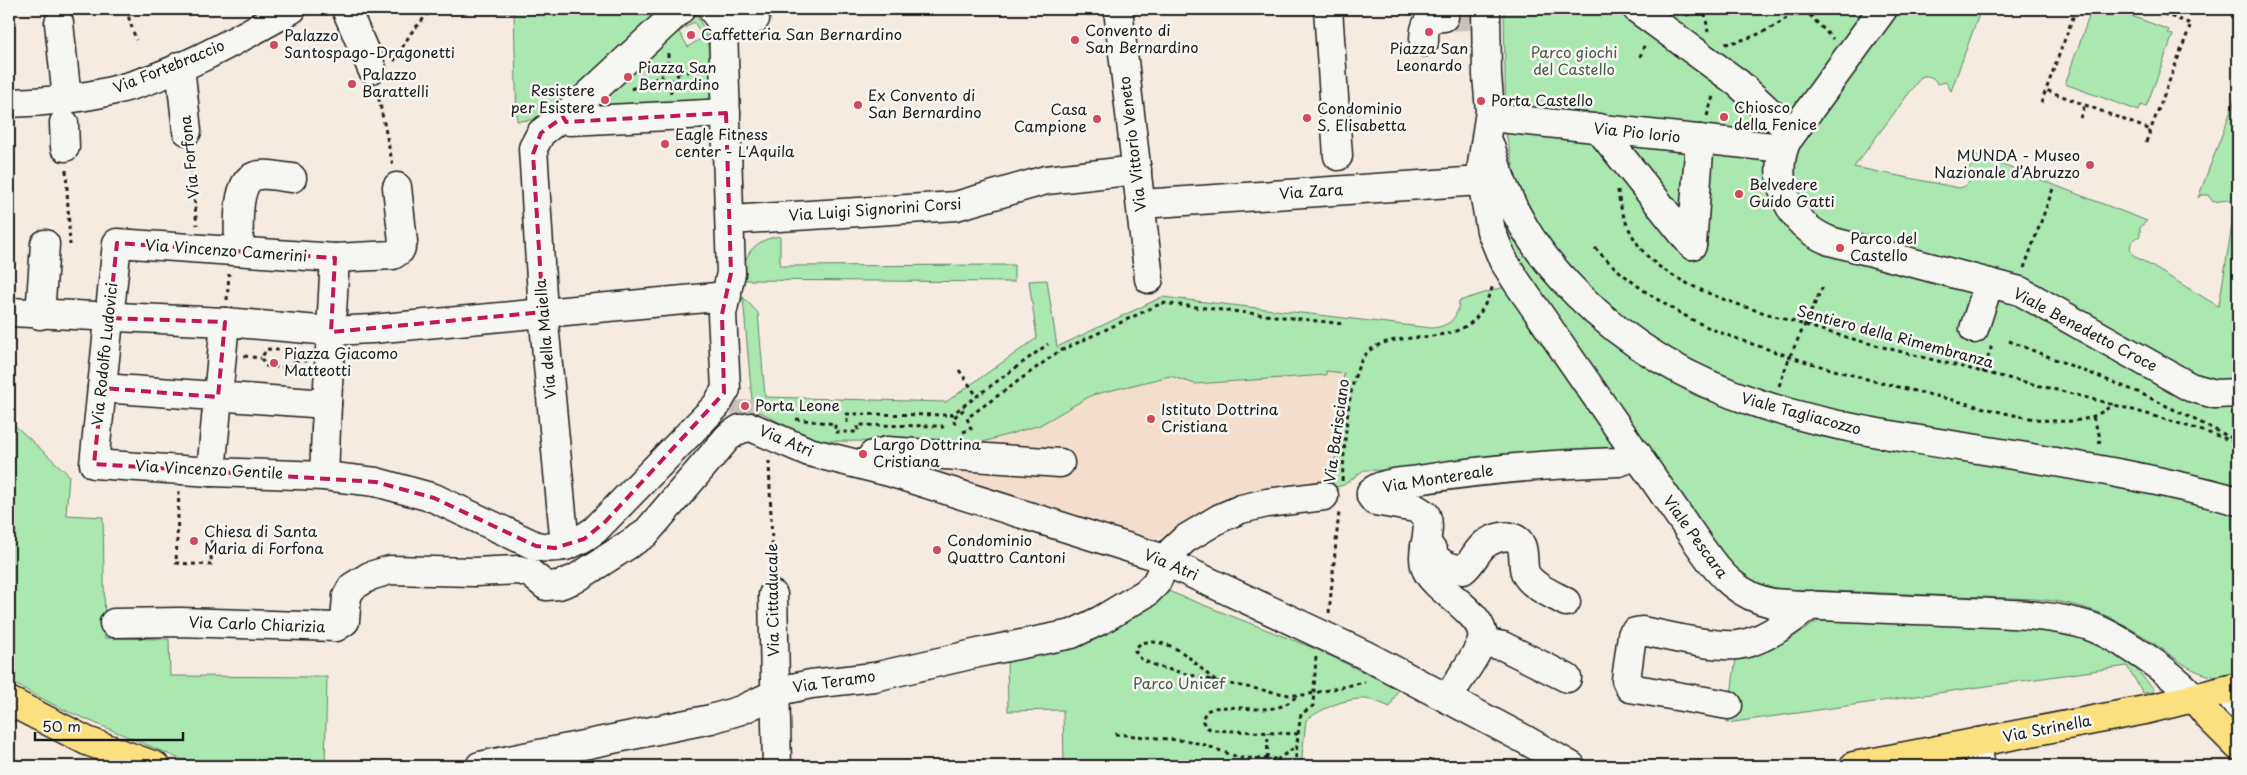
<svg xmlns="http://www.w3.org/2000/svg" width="2247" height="775" viewBox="0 0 2247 775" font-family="'Playpen Sans',sans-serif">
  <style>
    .built { fill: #f3decd }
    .green { fill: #aae8b0; stroke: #638266; fill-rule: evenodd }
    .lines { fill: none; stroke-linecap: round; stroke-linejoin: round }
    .minor-tunnel { stroke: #cac2ba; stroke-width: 28; stroke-dasharray: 28 14; stroke-linecap: butt }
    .minor-casing { stroke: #1c1c1c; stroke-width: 31 }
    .major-casing { stroke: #1c1c1c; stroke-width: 31 }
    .path { stroke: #1c1c1c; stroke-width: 3; stroke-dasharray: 4 4; stroke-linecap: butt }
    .minor { stroke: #f6f6f2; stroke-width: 28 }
    .major { stroke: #fce080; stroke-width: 28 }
    .marked { fill: none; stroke: #c2185b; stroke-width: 4; stroke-dasharray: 10 6; stroke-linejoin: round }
    .poi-dot { fill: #d1495b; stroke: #f6f6f2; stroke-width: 2 }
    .labels { text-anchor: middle; stroke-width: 5; stroke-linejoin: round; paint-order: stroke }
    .poi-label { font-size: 15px; fill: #1c1c1c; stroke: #f6f6f2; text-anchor: start }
    .park-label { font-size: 15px; fill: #475948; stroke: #f6f6f2 }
    .street-label { font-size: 15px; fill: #1c1c1c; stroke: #f6f6f2 }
  </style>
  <rect width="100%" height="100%" fill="#f5ebe1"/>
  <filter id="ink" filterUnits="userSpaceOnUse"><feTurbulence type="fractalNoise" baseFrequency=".02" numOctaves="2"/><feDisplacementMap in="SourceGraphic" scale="10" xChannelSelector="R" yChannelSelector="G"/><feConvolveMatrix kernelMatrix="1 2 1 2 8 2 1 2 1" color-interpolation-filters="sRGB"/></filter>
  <g filter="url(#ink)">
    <path class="built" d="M1162 297 1350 320 1332 488 1163 538 1151 539 893 460 946 422 1138 308Z"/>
    <g class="green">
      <path d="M482 9H677L546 119 517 121 514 13H482Z"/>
      <path d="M690 9C716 32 709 76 710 108L572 115ZM694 22 703 37 688 47 679 32Z"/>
      <path d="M1504 9H1981L1951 91 1946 82 1937 84C1936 78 1927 74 1921 77L1854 167 1959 188C1970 186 1972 179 1967 170L1974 164V154L2147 221 2140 227V236C2132 239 2127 246 2133 255L2218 306 2219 305 2235 207 2228 200 2213 202 2208 195H2201L2198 198 2238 92V485L2180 471 1823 411 1736 385 1642 336 1598 300 1548 247 1520 196 1506 134Z"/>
      <path d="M2102 9H2113L2169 30 2168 33 2173 35 2146 107 2141 105 2139 111 2065 84 2091 11 2100 15Z"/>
      <path d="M1494 199 1563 297 1608 339 1651 370 1694 395 1785 427 1831 439 1891 451 1954 458 2188 498 2238 516V675C2202 683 2183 663 2155 644 2141 634 2125 625 2109 617 2085 606 2061 601 2035 599L1780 589C1757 585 1743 576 1725 560 1683 498 1640 437 1597 376 1557 319 1515 266 1494 199Z"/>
      <path d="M780 236V266L1014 265V282L742 280C743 255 753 240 780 236Z"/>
      <path d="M1047 280 1057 347 1162 297 1431 328C1448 327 1458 319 1459 301L1507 286 1625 453 1414 471 1364 470 1344 485 1332 488 1344 373 1326 371V375L1195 384 1170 376 1092 395 1040 425 983 442 824 441 797 432 762 413 753 412 743 297 758 313 765 397 946 402 1037 338 1029 281Z"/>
      <path d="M9 420 69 475 66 515 103 517 105 638 169 639 170 676 327 677 325 766H211L180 759 62 709 9 681Z"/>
      <path d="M1168 591 1318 650 1398 689 1390 707C1383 704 1374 700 1366 699 1345 698 1323 708 1306 720L1301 766H1064L1063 710 1008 711 1007 652 1149 605Z"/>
      <path d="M1818 621 1993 624 2067 630 2110 647 2132 665 2154 689 2152 692 2143 693 2127 666 1727 723 1736 658 1787 641Z"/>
    </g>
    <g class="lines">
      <g class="minor-tunnel">
        <path d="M1444 17 1474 16"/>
        <path d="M744 400 745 413"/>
      </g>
      <defs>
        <g id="minor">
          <path d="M346 9 372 69"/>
          <path d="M1118 9 1149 279"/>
          <path d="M1328 9 1338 156"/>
          <path d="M1486 9 1487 75 1490 111 1482 164V181L1491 231 1503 260 1517 282 1702 549C1720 575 1739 596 1772 603 1837 608 1903 609 1969 612 2008 614 2051 614 2089 626 2118 636 2174 674 2194 698"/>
          <path d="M1637 9 1738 83 1791 132"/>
          <path d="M1883 9 1786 142C1770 183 1790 225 1830 241L2020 291 2190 387 2215 394 2238 393"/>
          <path d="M721 21 755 19"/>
          <path d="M59 23 67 99"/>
          <path d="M1424 42C1424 26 1426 18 1444 17"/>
          <path d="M180 66 187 131"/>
          <path d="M9 103C43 102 78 99 111 91 175 76 235 41 292 9"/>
          <path d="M563 117 570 121 726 113"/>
          <path d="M1490 117 1783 148"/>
          <path d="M64 123 65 147"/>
          <path d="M1598 128 1692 245"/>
          <path d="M1491 148C1506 206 1535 252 1577 294 1688 405 1822 425 1971 448 2060 463 2151 476 2238 501"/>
          <path d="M397 187 403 242 400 250 393 255 335 258 117 243 94 464 211 472 324 476 376 482 434 498 536 546C559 551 576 544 595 530L716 406 726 389 722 314 731 273 723 28 720 20 712 9"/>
          <path d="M1141 204 1465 182 1487 181 1501 183"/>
          <path d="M730 220 956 206 1046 180 1137 170"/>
          <path d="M1692 245 1700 139"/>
          <path d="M239 251C239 234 235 184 253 177 263 172 280 177 292 178"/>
          <path d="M335 258 331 331 372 329 727 296"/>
          <path d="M9 312 225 322"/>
          <path d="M40 315 45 244"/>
          <path d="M1974 329 1989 283"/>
          <path d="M102 388 327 404 331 331 225 322C220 372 216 422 211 472"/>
          <path d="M867 466 873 455 887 451 1060 463"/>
          <path d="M324 476 327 404"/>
          <path d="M565 546 543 312 533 148 541 133 581 102 681 9"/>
          <path d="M1425 546C1433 547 1432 552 1436 558 1442 565 1454 569 1463 570 1472 564 1476 551 1485 544 1492 539 1503 535 1511 537 1530 542 1519 565 1527 576 1535 588 1554 595 1566 602"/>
          <path d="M773 595 777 766"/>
          <path d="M114 623 180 622 336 627 345 621 347 596 352 587 370 576 390 570 474 572 519 570 530 573 546 586 559 585 575 579 645 534 728 437 740 429 751 427 809 452 889 472 1152 555 1365 655 1524 739 1571 766"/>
          <path d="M1482 642 1503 646 1567 678"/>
          <path d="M2226 690 2238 705"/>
          <path d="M1448 699C1457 680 1473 663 1481 643 1492 617 1438 593 1427 571 1418 553 1433 533 1426 515L1415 508 1375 501 1371 496V492C1382 482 1404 482 1418 480 1485 469 1552 464 1619 462L1638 455"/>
          <path d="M1728 705 1630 688 1626 680 1632 635 1635 632 1642 631C1669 636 1710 647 1737 645 1764 642 1789 621 1811 605"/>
          <path d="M1978 742 1980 766"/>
          <path d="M480 766 711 719 741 710 783 690 811 684 874 677 987 651 1072 634 1101 620 1146 593 1156 583 1172 551 1185 539 1220 518 1241 509 1267 503 1324 496"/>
        </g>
        <g id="major">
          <path d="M2194 698 2210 718 2238 746"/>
          <path d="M9 701 87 741 155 766"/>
          <path d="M1854 766 2145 710 2238 687"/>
        </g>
      </defs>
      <use href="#minor" class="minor-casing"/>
      <use href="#major" class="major-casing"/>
      <g class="path">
        <path d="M126 9 136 40"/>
        <path d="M1804 9 1833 39"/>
        <path d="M2076 9 2046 90 2151 130"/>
        <path d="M1705 13 1708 32"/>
        <path d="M1686 15 1724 9"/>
        <path d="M1725 44C1753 39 1777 27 1798 9"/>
        <path d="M668 53V65"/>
        <path d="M1640 57 1645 43"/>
        <path d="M394 61 411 33 432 9"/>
        <circle cx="670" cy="73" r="8"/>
        <path d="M678 72 702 71"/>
        <path d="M670 81 671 93"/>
        <path d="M631 89 663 76"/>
        <path d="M377 90 393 166"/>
        <path d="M2041 103 2046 90"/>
        <path d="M1707 116 1714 93"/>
        <path d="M2080 118 2085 105"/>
        <path d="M2146 142 2191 24 2151 9"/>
        <path d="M189 152 197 225"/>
        <path d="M66 170 70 245"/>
        <path d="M1618 190C1620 217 1636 249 1657 265 1699 296 1759 311 1808 326 1950 369 2098 393 2238 443"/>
        <path d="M1595 248C1624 279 1658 302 1695 321 1720 334 1747 342 1773 351 1832 371 1892 386 1953 400 1991 409 2033 423 2072 421 2088 420 2101 414 2113 404"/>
        <path d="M2024 268 2054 186"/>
        <path d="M227 300 229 274"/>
        <path d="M2009 341 2140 393 2236 440"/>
        <path d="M267 349 290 351 295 356 294 363 289 368 266 366 261 358Z"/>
        <path d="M244 356 261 358"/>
        <path d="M295 360 307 361"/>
        <path d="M959 370 977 396"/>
        <path d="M1983 373 1992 345"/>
        <path d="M1779 386 1790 356 1824 284"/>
        <path d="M2093 417 2100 437 2099 447"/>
        <path d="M796 419 835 424V432H858V425L942 426 944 431"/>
        <path d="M847 423V414L951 415 1048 344"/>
        <path d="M955 424 953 418 966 408 964 405"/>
        <path d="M963 432 971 429 967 418 1058 352 1162 303 1344 324"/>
        <path d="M769 461 773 572"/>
        <path d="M1342 481C1345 447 1346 391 1361 361 1381 324 1445 350 1475 319 1484 310 1488 297 1493 286"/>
        <path d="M179 491 176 563 211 565 212 528"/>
        <path d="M1329 613 1339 512"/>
        <path d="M1215 681C1195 664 1179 642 1150 642 1143 642 1138 643 1135 651L1142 660 1159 667 1215 681 1289 695H1305L1365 682"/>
        <path d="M1115 734 1189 741 1205 745 1240 758 1278 759"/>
        <path d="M1298 734 1301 714 1313 706 1316 657"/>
        <path d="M1267 766 1268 733"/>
        <path d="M1285 766 1278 759 1297 746"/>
        <path d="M1295 766 1298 734 1212 730 1206 727 1202 720 1206 711 1215 708C1241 704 1278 719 1297 695"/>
      </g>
      <use href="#minor" class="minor"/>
      <use href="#major" class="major"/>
    </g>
  </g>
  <path class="marked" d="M726 113 731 273 722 314 724 393 605 522 584 539 555 548 536 546 434 498 376 482 94 464 102 388 218 397 225 322 109 318 117 243 335 258 331 332 543 312 533 154 541 133 563 117 566 122Z"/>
  <g class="poi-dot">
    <circle cx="1429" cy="32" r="5"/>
    <circle cx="691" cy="35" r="5"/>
    <circle cx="1075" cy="40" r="5"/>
    <circle cx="274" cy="45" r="5"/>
    <circle cx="628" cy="77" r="5"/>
    <circle cx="352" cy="84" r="5"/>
    <circle cx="605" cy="100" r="5"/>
    <circle cx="1481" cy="101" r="5"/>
    <circle cx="858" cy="105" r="5"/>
    <circle cx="1724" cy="117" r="5"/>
    <circle cx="1307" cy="118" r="5"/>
    <circle cx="1097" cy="119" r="5"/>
    <circle cx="665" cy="144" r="5"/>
    <circle cx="2090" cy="165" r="5"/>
    <circle cx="1739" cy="194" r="5"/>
    <circle cx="1840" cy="248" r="5"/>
    <circle cx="274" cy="363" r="5"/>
    <circle cx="745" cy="406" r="5"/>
    <circle cx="1151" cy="419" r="5"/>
    <circle cx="863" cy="454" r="5"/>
    <circle cx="194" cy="541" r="5"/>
    <circle cx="937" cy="550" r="5"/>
  </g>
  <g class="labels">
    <g class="poi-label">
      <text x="1085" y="36">Convento di<tspan x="1085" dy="17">San Bernardino</tspan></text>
      <text x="701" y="40">Caffetteria San Bernardino</text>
      <text x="284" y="41">Palazzo<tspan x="284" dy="17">Santospago-Dragonetti</tspan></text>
      <text x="1429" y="54" text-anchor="middle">Piazza San<tspan x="1429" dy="17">Leonardo</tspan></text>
      <text x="638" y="73">Piazza San<tspan x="638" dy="17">Bernardino</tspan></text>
      <text x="362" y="80">Palazzo<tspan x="362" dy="17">Barattelli</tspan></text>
      <text x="595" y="96" text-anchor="end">Resistere<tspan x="595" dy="17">per Esistere</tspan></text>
      <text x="868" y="101">Ex Convento di<tspan x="868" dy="17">San Bernardino</tspan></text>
      <text x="1491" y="106">Porta Castello</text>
      <text x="1734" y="113">Chiosco<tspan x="1734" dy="17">della Fenice</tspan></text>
      <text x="1317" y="114">Condominio<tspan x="1317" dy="17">S. Elisabetta</tspan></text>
      <text x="1087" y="115" text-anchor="end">Casa<tspan x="1087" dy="17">Campione</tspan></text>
      <text x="675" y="140">Eagle Fitness<tspan x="675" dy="17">center - L'Aquila</tspan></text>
      <text x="2080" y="161" text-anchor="end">MUNDA - Museo<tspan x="2080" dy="17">Nazionale d’Abruzzo</tspan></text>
      <text x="1749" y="190">Belvedere<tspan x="1749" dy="17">Guido Gatti</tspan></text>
      <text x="1850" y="244">Parco del<tspan x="1850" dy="17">Castello</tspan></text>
      <text x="284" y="359">Piazza Giacomo<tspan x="284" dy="17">Matteotti</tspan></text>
      <text x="755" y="411">Porta Leone</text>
      <text x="1161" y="415">Istituto Dottrina<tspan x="1161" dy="17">Cristiana</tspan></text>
      <text x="873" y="450">Largo Dottrina<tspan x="873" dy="17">Cristiana</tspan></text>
      <text x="204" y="537">Chiesa di Santa<tspan x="204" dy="17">Maria di Forfona</tspan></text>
      <text x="947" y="546">Condominio<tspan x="947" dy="17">Quattro Cantoni</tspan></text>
    </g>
    <g class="park-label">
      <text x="1574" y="58">Parco giochi<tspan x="1574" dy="17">del Castello</tspan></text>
      <text x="1179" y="689">Parco Unicef</text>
    </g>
    <g class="street-label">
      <text transform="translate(169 67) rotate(-22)" y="5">Via Fortebraccio</text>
      <text transform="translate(1637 133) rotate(6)" y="5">Via Pio Iorio</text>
      <text transform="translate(1133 144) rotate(-97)" y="5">Via Vittorio Veneto</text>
      <text transform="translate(190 157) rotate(-96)" y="5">Via Forfona</text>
      <text transform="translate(1311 192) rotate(-4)" y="5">Via Zara</text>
      <text transform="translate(875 210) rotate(-4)" y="5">Via Luigi Signorini Corsi</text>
      <text transform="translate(226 251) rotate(4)" y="5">Via Vincenzo Camerini</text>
      <text transform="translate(2085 330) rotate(28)" y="5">Viale Benedetto Croce</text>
      <text transform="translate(1895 337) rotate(15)" y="5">Sentiero della Rimembranza</text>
      <text transform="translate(546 339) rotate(-95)" y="5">Via della Maiella</text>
      <text transform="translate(105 354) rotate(-84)" y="5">Via Rodolfo Ludovici</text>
      <text transform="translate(1801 414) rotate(15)" y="5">Viale Tagliacozzo</text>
      <text transform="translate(1337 431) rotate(-82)" y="5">Via Barisciano</text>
      <text transform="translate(786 441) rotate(23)" y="5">Via Atri</text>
      <text transform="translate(209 470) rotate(3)" y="5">Via Vincenzo Gentile</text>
      <text transform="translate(1438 479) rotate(-9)" y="5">Via Montereale</text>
      <text transform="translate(1695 537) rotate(54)" y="5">Viale Pescara</text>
      <text transform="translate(1171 565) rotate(23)" y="5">Via Atri</text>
      <text transform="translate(773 600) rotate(-91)" y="5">Via Cittaducale</text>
      <text transform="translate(257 625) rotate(2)" y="5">Via Carlo Chiarizia</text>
      <text transform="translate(834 682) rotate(-8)" y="5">Via Teramo</text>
      <text transform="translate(2047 729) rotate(-11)" y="5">Via Strinella</text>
    </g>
  </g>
  <rect width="2247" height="775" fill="none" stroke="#f6f6f2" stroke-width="30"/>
  <rect x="15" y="15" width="2217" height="745" fill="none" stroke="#1c1c1c" stroke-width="2" filter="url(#ink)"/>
  <path d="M35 732v8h148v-8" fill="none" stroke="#1c1c1c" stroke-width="2.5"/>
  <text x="42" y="732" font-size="15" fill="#1c1c1c" stroke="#f6f6f2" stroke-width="4" paint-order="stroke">50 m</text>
</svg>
